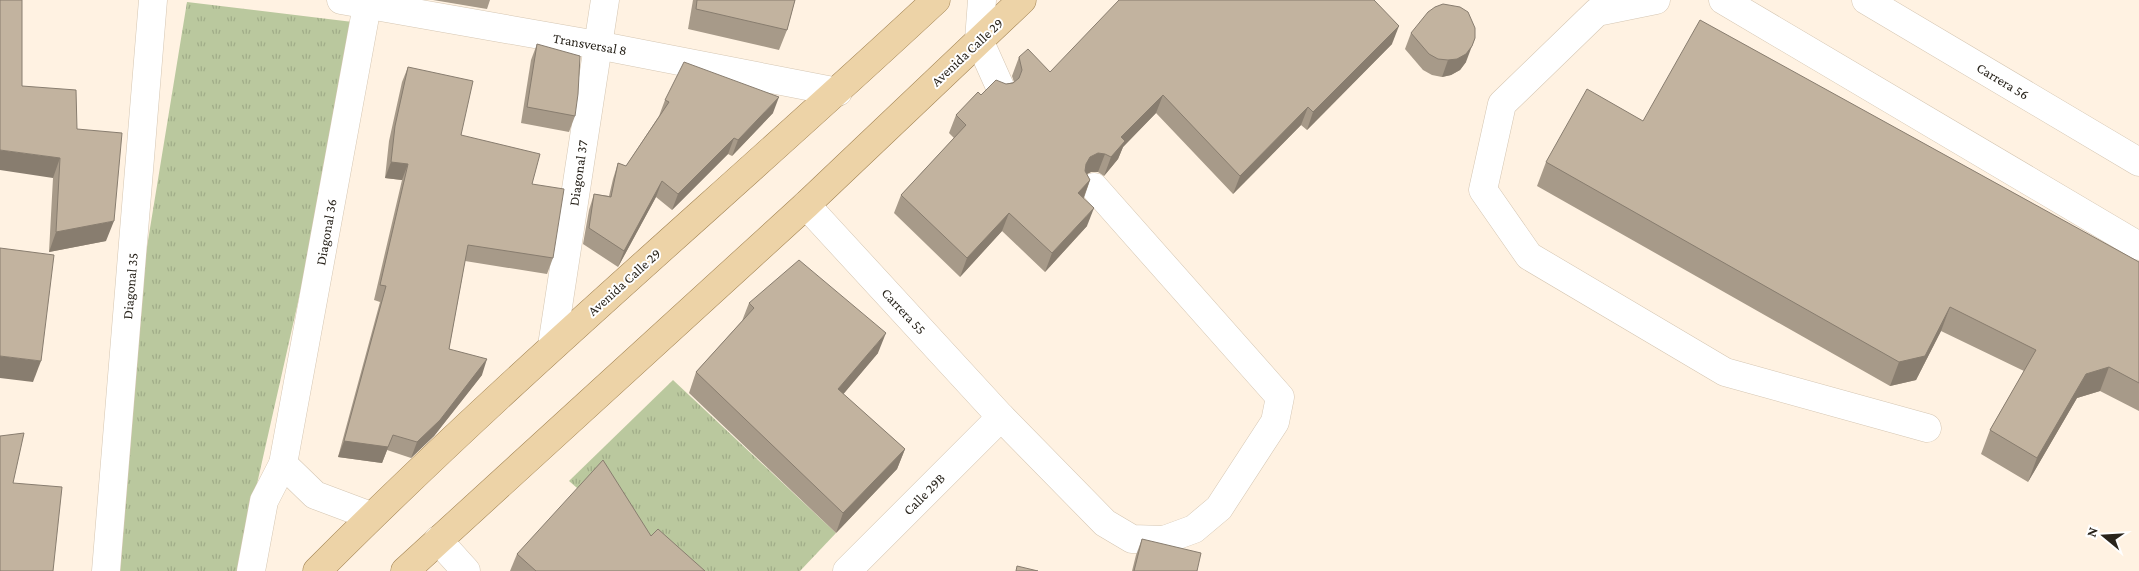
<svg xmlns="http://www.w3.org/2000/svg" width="2139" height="571" viewBox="0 0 2139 571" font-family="'Crimson Pro',serif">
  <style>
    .park { fill: url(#park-tufts) }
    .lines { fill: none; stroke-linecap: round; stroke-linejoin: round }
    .minor-casing { stroke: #d5c6b2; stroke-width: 29 }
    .major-casing { stroke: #a18251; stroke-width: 29 }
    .minor { stroke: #fff; stroke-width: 28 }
    .major { stroke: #edd3a7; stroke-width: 28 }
    .wall { fill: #a79a89 }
    .shaded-wall { fill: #887d6f }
    .building { fill: #c2b39f; stroke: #887d6f }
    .labels { text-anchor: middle; stroke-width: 4; stroke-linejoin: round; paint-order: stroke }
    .street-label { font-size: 14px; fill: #29241c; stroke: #fff }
  </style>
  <defs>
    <pattern id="park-tufts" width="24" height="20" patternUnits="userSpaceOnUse" patternTransform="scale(1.25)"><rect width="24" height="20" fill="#bac89e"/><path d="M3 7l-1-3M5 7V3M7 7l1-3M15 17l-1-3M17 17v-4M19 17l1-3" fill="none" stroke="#a0ac88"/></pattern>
  </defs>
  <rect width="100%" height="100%" fill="#fff2e2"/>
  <g class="park">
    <path d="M187 2 361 23 257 484 239 571H114L136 314Z"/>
    <path d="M673 380 836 533 800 571H673L569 481Z"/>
  </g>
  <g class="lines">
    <defs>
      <g id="minor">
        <path d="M341 0 597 45 838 92"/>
        <path d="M982 0 979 40 1000 87"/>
        <path d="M1656 0 1597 12 1502 104 1483 190 1529 256 1725 372 1927 428"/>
        <path d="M1723 0 2139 246"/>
        <path d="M1866 0 2139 162"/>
        <path d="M806 205 1001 417 1105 523 1132 539 1164 540 1194 529 1219 508 1275 422 1280 397 1094 187"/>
        <path d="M552 346 605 0"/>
        <path d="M283 464 315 495 371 516"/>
        <path d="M438 540 466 571"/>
        <path d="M106 571 153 0"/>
        <path d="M251 571 264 501 283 464 368 0"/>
        <path d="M847 571 1001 417"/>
      </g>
      <g id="major">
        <path d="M317 571C515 372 731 191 936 0"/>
        <path d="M405 571 806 205 1022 0"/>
      </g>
    </defs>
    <use href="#minor" class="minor-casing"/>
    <use href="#major" class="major-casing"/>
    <use href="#minor" class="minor"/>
    <use href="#major" class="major"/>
  </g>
  <g class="wall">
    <path d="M433 0H490L487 9Z"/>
    <path d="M693 0H795L787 30 779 50 688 29Z"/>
    <path d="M1411 33 1466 62 1460 70 1451 75 1442 77 1432 75 1423 70 1405 49Z"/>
    <path d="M537 44 575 116 569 132 521 123 531 60Z"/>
    <path d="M1392 44 1307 130 1301 125 1233 194 1156 113 1123 147 1118 159 1104 176 1098 172H1091L1087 174 1090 180 1084 198 1087 226 1045 272 1002 231 960 277 894 213 901 195 954 138 949 133 956 115 981 95 1006 84 1014 82 1012 76 1019 57 1050 72Z"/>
    <path d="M408 67 461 135 532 184 553 258 547 274 465 261 449 349 482 375 434 436 411 458 387 450 382 463 338 457 380 302 374 300 402 180 385 178 389 141 402 82Z"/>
    <path d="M22 86 77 129 106 241 49 252 53 178Z"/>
    <path d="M665 100 773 113 732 156 728 154 672 210 656 197 618 267 583 244 589 210 594 194 609 196 613 179 618 163 626 166 659 116Z"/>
    <path d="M1643 121 2139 262V411L2100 391 2077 398 2028 482 1981 454 1990 430 2024 371 1941 331 1916 380 1890 386 1537 186 1546 162Z"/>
    <path d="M749 303 878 353 843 394 905 449 897 469 836 533 689 393 696 372 742 321Z"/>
    <path d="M651 536 705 571H510L517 554Z"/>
    <path d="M1142 539 1197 571H1132L1136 555Z"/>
  </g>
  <g class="shaded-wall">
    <path d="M1399 26 1392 44 1307 130 1313 112Z"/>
    <path d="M1475 38 1466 62 1460 70 1451 75 1442 77 1448 60Z"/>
    <path d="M1163 95 1156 113 1123 147 1118 159 1104 176 1111 157 1121 137Z"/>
    <path d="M779 97 773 113 732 156 738 140Z"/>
    <path d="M1308 107 1301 125 1233 194 1240 176Z"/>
    <path d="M734 138 728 154 672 210 678 194Z"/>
    <path d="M0 150 60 158 53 178 0 170Z"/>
    <path d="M1098 153 1105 154 1098 172H1091L1083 176 1086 164 1090 157Z"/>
    <path d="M391 162 408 164 402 180 385 178Z"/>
    <path d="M1090 180 1083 199 1078 193Z"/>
    <path d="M662 181 656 197 618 267 624 251Z"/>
    <path d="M1094 208 1087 226 1045 272 1052 253Z"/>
    <path d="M1009 213 1002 231 960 277 967 258Z"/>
    <path d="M114 221 106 241 49 252 56 232Z"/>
    <path d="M1950 307 1941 331 1916 380 1890 386 1899 362Z"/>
    <path d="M886 333 878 353 830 410 838 389Z"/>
    <path d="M0 356 41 361 33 382 0 378Z"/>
    <path d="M487 359 482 375 434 436 411 458 417 442Z"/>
    <path d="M2109 367 2100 391 2077 398 2028 482 2037 458 2086 374Z"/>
    <path d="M393 435 382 463 338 457 344 441Z"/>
    <path d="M905 449 897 469 836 533 843 513Z"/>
  </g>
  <g class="building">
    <path d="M0 0H22V86L76 90 77 129 122 133 114 221 56 232 60 158 0 150Z"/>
    <path d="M697 0H795L787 30 696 9Z"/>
    <path d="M1119 0H1374L1399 26 1313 112 1308 107 1240 176 1163 95 1121 137 1125 141 1111 157 1105 154 1098 153 1090 157 1086 164 1085 171 1090 180 1078 193 1094 208 1052 253 1009 213 967 258 901 195 966 125 956 115 978 92 981 95 996 80 1006 84 1013 83 1019 78 1022 70 1019 57 1028 49 1050 72Z"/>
    <path d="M1443 4 1460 7 1468 12 1475 28V38L1472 46 1466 54 1457 59 1448 60 1438 59 1429 54 1411 33 1428 12 1435 7Z"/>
    <path d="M1700 20 2139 262V383L2109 367 2086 374 2037 458 1990 430 2036 350 1950 307 1925 356 1899 362 1546 162 1587 89 1643 121Z"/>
    <path d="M537 44 580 56 578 94 575 116 527 107Z"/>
    <path d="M684 62 779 97 738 140 734 138 678 194 662 181 624 251 589 228 594 194 611 197 618 163 626 166 669 102 665 100Z"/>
    <path d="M408 67 473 81 461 135 540 154 532 184 564 189 553 258 468 245 449 349 487 359 440 420 417 442 393 435 388 447 344 441 386 286 380 285 408 164 391 162 395 126Z"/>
    <path d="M0 248 54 255 41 361 0 356V359Z"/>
    <path d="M799 260 886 333 838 389 905 449 843 513 696 372 754 308 749 303Z"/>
    <path d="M24 433 13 483 62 487 53 571H0V436Z"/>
    <path d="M603 460 651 536 658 529 705 571H536L517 554Z"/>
    <path d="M1142 539 1201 553 1197 571H1134Z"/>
    <path d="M1017 566 1038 571H1016Z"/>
  </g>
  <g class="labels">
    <g class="street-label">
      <text transform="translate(590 44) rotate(10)" y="5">Transversal 8</text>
      <text transform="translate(967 52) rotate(-43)" y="5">Avenida Calle 29</text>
      <text transform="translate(2003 81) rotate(31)" y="5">Carrera 56</text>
      <text transform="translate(578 173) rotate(-82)" y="5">Diagonal 37</text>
      <text transform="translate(326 232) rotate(-80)" y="5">Diagonal 36</text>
      <text transform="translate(624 282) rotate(-42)" y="5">Avenida Calle 29</text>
      <text transform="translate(130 286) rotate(-85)" y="5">Diagonal 35</text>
      <text transform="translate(904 311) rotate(47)" y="5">Carrera 55</text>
      <text transform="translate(924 494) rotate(-45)" y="5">Calle 29B</text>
    </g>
  </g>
  <g transform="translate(2104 536) rotate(288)" stroke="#ffffff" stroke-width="4" paint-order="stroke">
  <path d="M0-4L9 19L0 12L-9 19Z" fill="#29241c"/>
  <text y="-8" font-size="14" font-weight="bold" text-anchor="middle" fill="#29241c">N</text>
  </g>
</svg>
